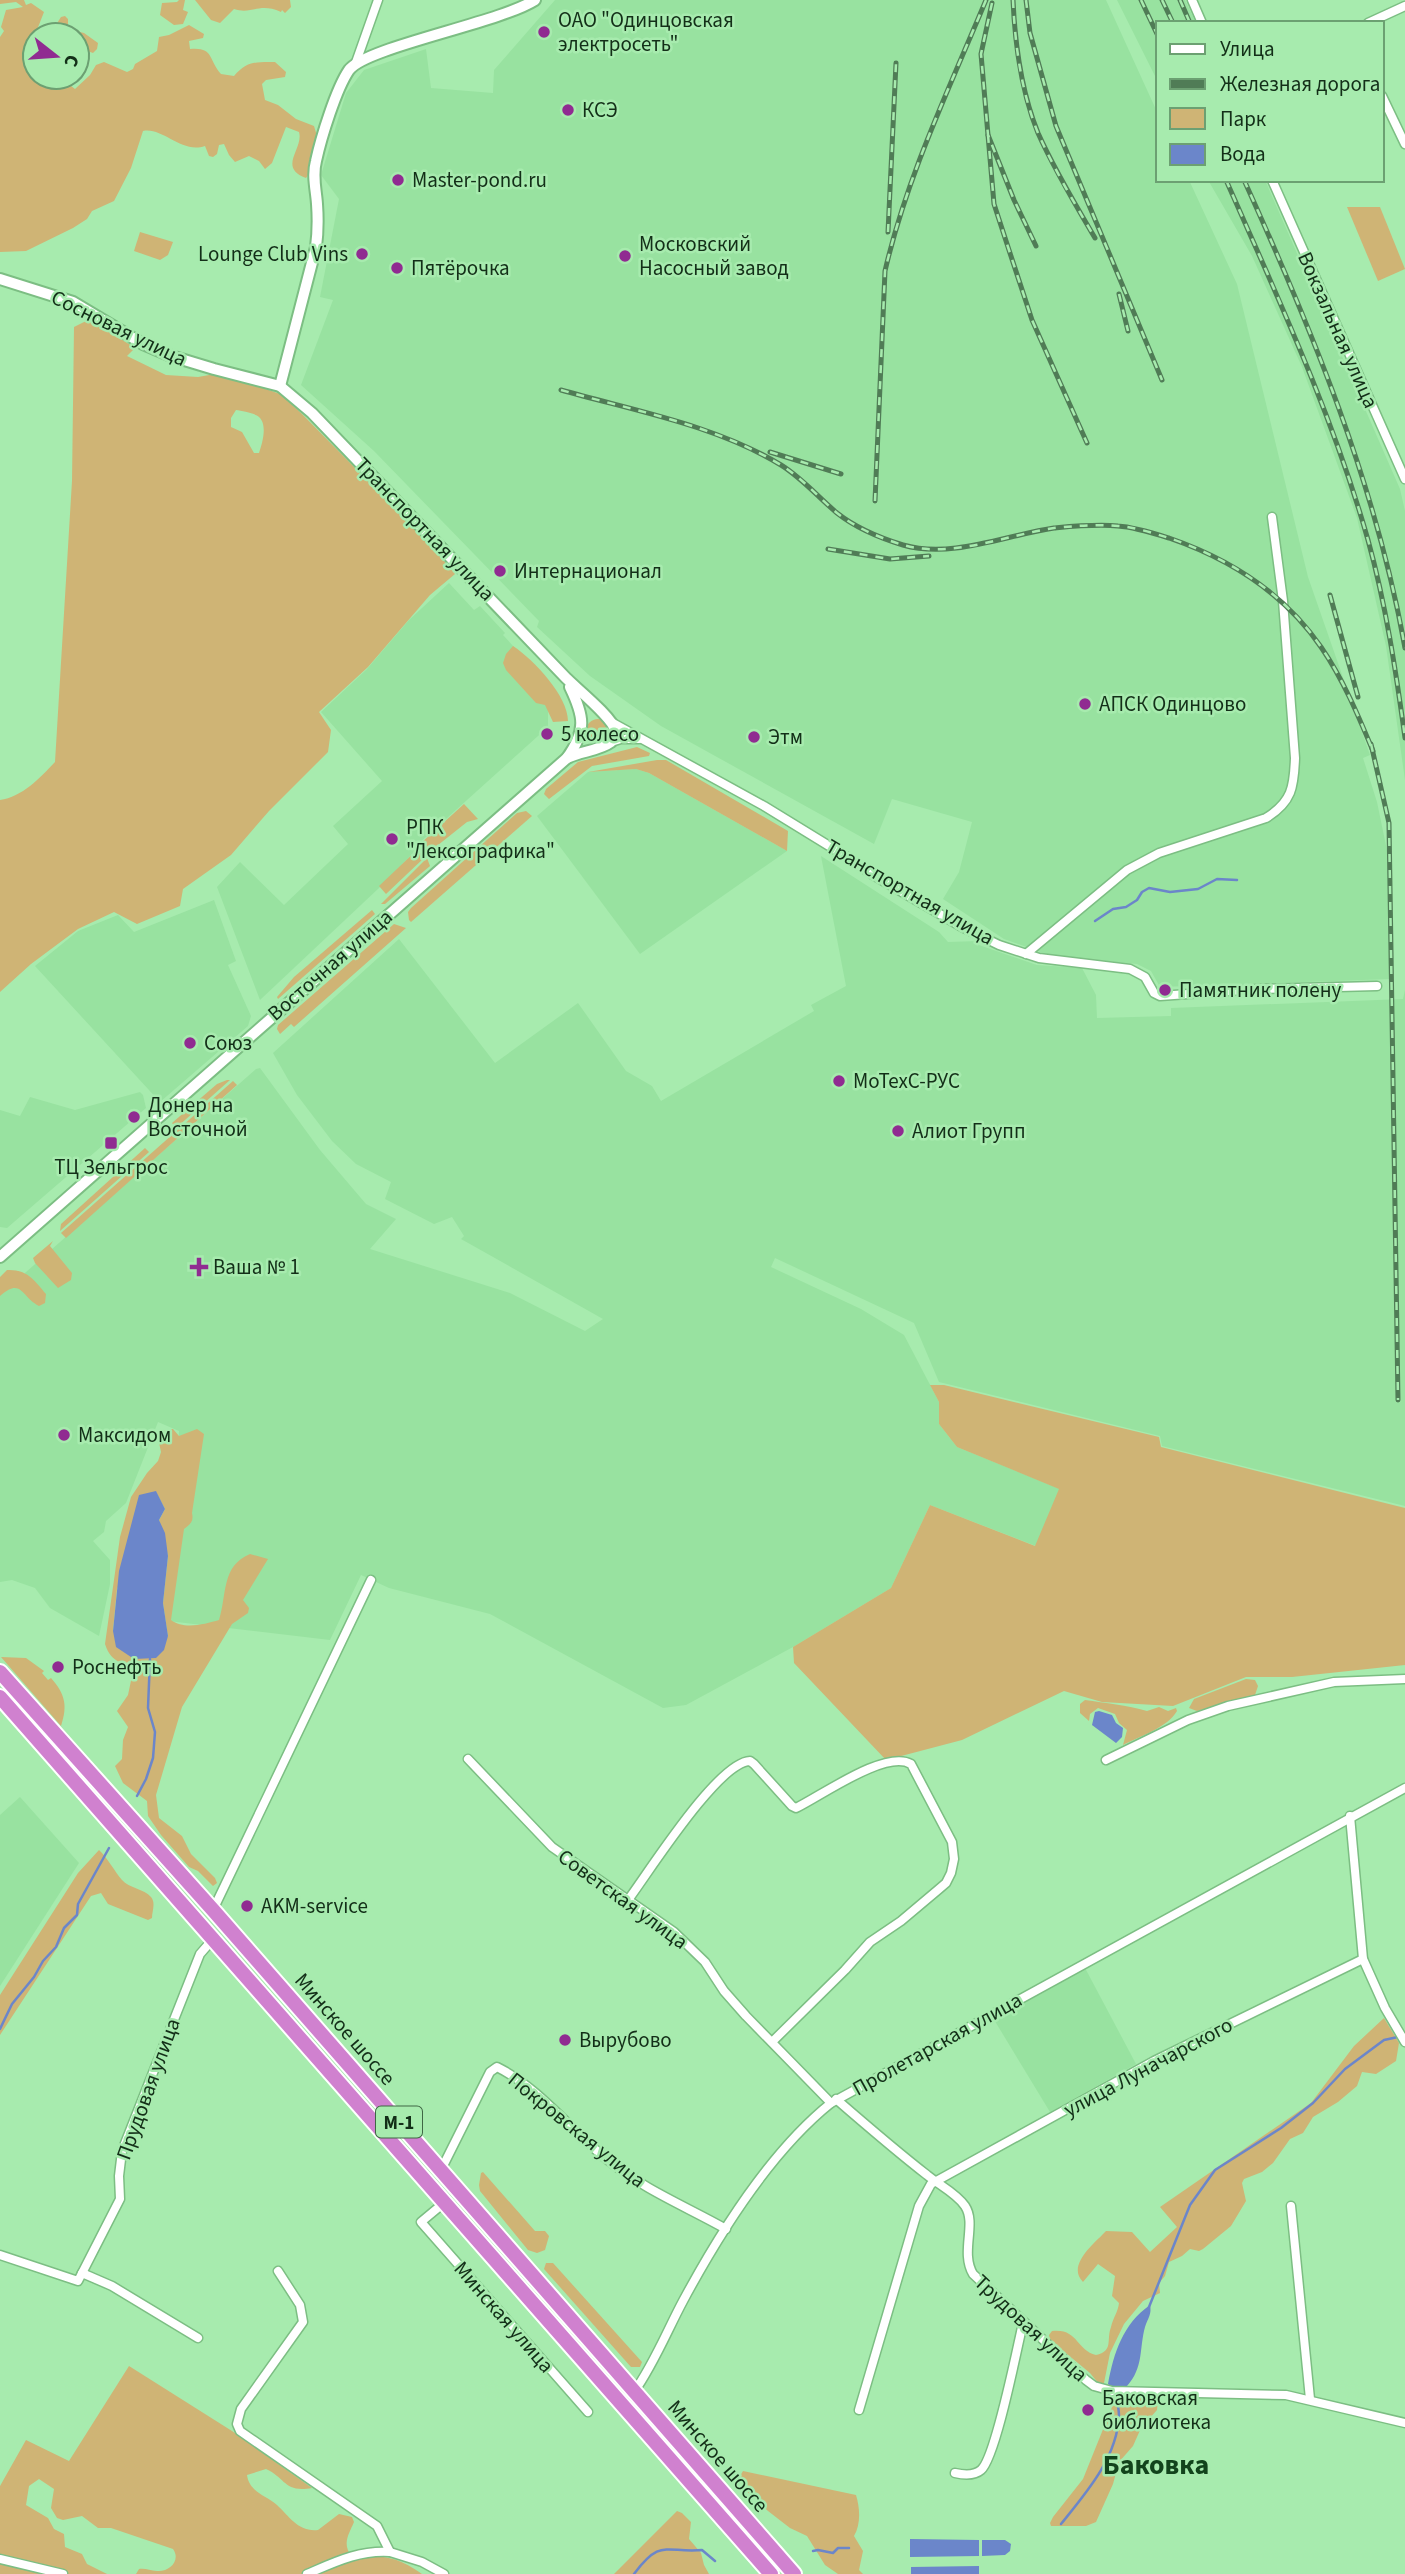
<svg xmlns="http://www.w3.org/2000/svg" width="1405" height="2574" viewBox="0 0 1405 2574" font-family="'Source Sans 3',sans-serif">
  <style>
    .built { fill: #98e2a0 }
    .green { fill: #cfb475; fill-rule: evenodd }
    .water { fill: #6b86ca }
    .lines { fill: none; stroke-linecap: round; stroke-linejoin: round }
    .stream { stroke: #6b86ca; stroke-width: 2.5 }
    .street-casing { stroke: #7cbe83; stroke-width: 11 }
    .secondary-casing { stroke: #7cbe83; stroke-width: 14 }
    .highway-casing { stroke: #fff; stroke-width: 18 }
    .street { stroke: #fff; stroke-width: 8 }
    .secondary { stroke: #fff; stroke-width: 10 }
    .highway { stroke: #d081cf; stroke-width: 14 }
    .rail-casing { stroke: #507c56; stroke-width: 5 }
    .rail { stroke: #a7ebae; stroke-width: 2.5; stroke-dasharray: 8; stroke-linecap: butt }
    .poi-dot { fill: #902b91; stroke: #a7ebae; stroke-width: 2.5 }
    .labels { text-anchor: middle; stroke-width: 5; stroke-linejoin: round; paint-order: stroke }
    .shield { fill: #a7ebae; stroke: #3f6745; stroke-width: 2 }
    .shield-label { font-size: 19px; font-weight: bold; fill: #132f18 }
    .poi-label { font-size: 21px; fill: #132f18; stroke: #a7ebae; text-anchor: start }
    .street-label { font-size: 21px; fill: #132f18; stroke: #a7ebae }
    .district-label { font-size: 28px; font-weight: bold; fill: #12441c; stroke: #a7ebae }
  </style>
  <rect width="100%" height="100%" fill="#a7ebae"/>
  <g class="built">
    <path d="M555 0H1106L1158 114V180H1189L1237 284 1308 577 1370 755 1363 758 1377 802 1389 860 1390 979 1160 987 1151 971 1137 964 1049 955 1004 939 943 899 959 872 972 822 892 799 874 844 661 726 590 676 537 627 539 621 374 451 301 385 333 300 320 297 339 199 321 175 346 93 364 70 426 49 431 88 493 93 494 70Z"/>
    <path d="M1117 0H1185L1196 23H1158V82Z"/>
    <path d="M1208 180H1265L1400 489 1405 511V780L1386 646 1357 518 1302 367 1252 256Z"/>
    <path d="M449 583 474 610 480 606 505 633 503 635 548 684V727L416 846 417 849 379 888 260 1000 217 887 240 862 284 905 348 844 333 826 382 781 321 712 367 669 409 620Z"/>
    <path d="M636 769 649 773 787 851 640 954 537 816 588 772Z"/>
    <path d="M821 856 939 932 948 942 979 941V945L1037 965 1082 968 1096 995 1097 1018 1171 1016V1008L1403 999 1405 990V1506L1162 1446 1160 1436 939 1382 914 1323 775 1258 771 1267 861 1309 904 1335 939 1402V1424L957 1447 1060 1489 1036 1546 930 1505 891 1588 793 1647 686 1705 663 1708 490 1614 389 1588 361 1575 330 1640 168 1621 179 1431 158 1422 126 1503 106 1521 104 1532 93 1541 110 1560V1584L99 1636 50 1608 35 1588 12 1580 0 1582V1295L256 1069 260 1068 320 1150 366 1204 396 1219 370 1249 510 1293 585 1331 603 1319 461 1239 464 1236 452 1217 434 1224 385 1199 391 1182 356 1164 332 1141 297 1095 273 1053 399 939 495 1063 578 1003 626 1071 652 1086 661 1101 814 1011 811 1005 846 986Z"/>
    <path d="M214 900 236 961 228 965 251 1016 248 1026 160 1102 35 966 78 931 118 915 134 932Z"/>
    <path d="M140 1092 143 1095 146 1108 7 1228 0 1227V1110L20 1116 30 1097 75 1110Z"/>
    <path d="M20 1797 79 1863 0 1986V1815Z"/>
    <path d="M1085 1968 1136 2064 1050 2112 993 2018Z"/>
  </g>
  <g class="green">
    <path d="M0 0H24L26 5 31 3 44 12 35 35V77H65L66 82 75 89 90 75 96 65 104 62 127 72 133 69 135 64 157 51 159 37 169 35 189 25 204 34 203 38 189 41 190 49C214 47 208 59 221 74L234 76C247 61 255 62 275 62L286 72 285 77 266 80 262 84 265 100 278 105 296 119 314 126 317 136 309 174 306 178C277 167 304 149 299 132L286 127 272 163 265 169 259 161 249 156 235 162 229 155 224 144 219 145 217 154 213 157 209 156 205 146C181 154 163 127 143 131L131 168 114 201 92 211 87 219 73 228 26 251 0 252V37L4 31 1 27 6 10 23 7 16 2 0 4Z"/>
    <path d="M179 0H185L183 10 188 12 183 24 174 25 160 15 162 3 177 2Z"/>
    <path d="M195 0H290L291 7 285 13 282 10 281 12C259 2 252 15 234 9L220 23 211 20Z"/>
    <path d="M65 16 68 19V29L84 33 98 43 97 49 93 53 85 50 83 55 77 57V35H39L43 29 54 28 61 17Z"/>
    <path d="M1347 207H1380L1405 269 1378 281Z"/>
    <path d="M140 232 173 242 168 255 160 260 134 251Z"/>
    <path d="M90 319 135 348 127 356 166 375 198 377 215 374 246 382 280 394 301 413 428 542 455 574 430 595 368 667 319 712 331 730 328 752 269 811 231 855 183 889 180 906 137 924 114 912 78 929 31 964 0 992V800C22 797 40 778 55 762L72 481 74 327ZM236 410C242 411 255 413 259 417 268 425 262 444 259 453H254L242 432 231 427V418Z"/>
    <path d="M513 646C534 660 568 696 568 721L553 722 545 705 536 703 506 670 503 663 506 654Z"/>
    <circle cx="598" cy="731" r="12"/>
    <path d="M637 747 650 753 649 756 592 766 549 799 544 794 546 789 578 762Z"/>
    <path d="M657 760H666L788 831 787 851 649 773 636 769 588 772Z"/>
    <path d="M464 804 478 819 467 822 428 853 420 844Z"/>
    <path d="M526 811 532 816 411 922 409 920 408 912 411 908 517 813Z"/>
    <path d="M418 849 425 857 386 894 379 886Z"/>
    <path d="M427 858 430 866 385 904H381Z"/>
    <path d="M372 910 375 914 278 999 277 997 294 977Z"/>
    <path d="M394 924 406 928 294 1027 291 1024 280 1034 277 1029 278 1025Z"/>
    <path d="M227 1080H230L176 1128 172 1123 217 1084Z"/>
    <path d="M233 1081 237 1085 66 1238 61 1233Z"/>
    <path d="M145 1148 149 1152 60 1231 61 1224Z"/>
    <path d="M53 1241 50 1246 72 1273 71 1280 58 1288 35 1263 33 1258Z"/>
    <path d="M7 1270C27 1269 34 1280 46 1294L45 1303 39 1306C21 1297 22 1277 0 1296V1277Z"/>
    <path d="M930 1385H944L1159 1437 1161 1447 1405 1508V1665L1292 1677H1246L1173 1706 1102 1702 1064 1691 962 1740 886 1760 794 1663 793 1647 891 1588 930 1505 1035 1546 1059 1489 957 1447 939 1424V1402Z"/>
    <path d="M168 1429H173L179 1436 197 1429 204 1434 192 1513C194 1522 190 1524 184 1529L171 1620C184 1630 205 1624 219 1620 227 1595 221 1566 250 1554L268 1559 243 1600 249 1608 248 1613 232 1624 182 1707 156 1795 159 1818 182 1836 191 1854 215 1878 217 1883 213 1886 198 1871 189 1867 161 1835 148 1816 147 1801 123 1783 115 1766 122 1759 123 1740 128 1727 117 1711 128 1695 132 1676C124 1658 112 1666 105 1644L120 1537 131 1497 147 1473 158 1461 161 1452 158 1438 160 1433ZM156 1492 165 1509 159 1520 168 1556 163 1603 168 1637 113 1631 117 1589Z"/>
    <path d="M1 1657 26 1658 44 1671 42 1673 48 1680 51 1678C65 1694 68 1705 61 1726Z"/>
    <path d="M1246 1679 1255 1680 1258 1686 1255 1695 1197 1711 1189 1708 1194 1699Z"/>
    <path d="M1085 1700C1105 1703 1127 1705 1147 1711L1159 1707 1168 1711 1176 1708 1177 1711C1167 1728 1140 1736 1123 1745L1127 1730 1119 1723 1115 1714 1098 1708 1090 1714 1089 1721 1080 1713V1704Z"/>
    <path d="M99 1850C107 1857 115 1872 122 1880 129 1888 144 1889 151 1897 156 1903 152 1911 152 1918L148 1920 108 1904 101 1893 91 1896 0 2035V1995L78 1873Z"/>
    <path d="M1384 2018 1399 2043 1396 2061 1376 2074 1362 2072 1357 2086 1338 2102 1313 2117 1303 2133 1290 2139 1273 2163 1262 2172 1244 2179 1242 2183 1246 2201 1231 2226 1203 2249 1199 2251 1190 2249 1182 2256 1169 2262 1165 2276 1159 2283 1160 2293 1143 2301 1124 2324 1110 2353 1104 2383 1099 2384 1090 2373 1050 2340 1049 2335 1052 2331C1078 2328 1076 2350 1096 2355 1114 2351 1106 2340 1111 2327 1113 2318 1118 2312 1119 2303L1112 2296 1115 2276 1098 2264 1083 2282C1066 2265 1095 2243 1106 2231L1132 2232 1150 2252 1177 2227 1160 2207 1311 2103 1354 2046Z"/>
    <path d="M483 2172 535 2231H545L549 2236 545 2250 537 2253 528 2250 480 2191 479 2185 481 2173Z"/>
    <path d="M546 2263H553L642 2362 640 2367H631L544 2269Z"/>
    <path d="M129 2366 232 2431 312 2488C284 2493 286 2478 266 2469L247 2475C249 2492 266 2495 277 2505 290 2517 298 2532 318 2530L339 2514 352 2517 354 2522C348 2536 342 2544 352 2557 382 2555 397 2556 422 2574H136L139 2569C146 2568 150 2571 157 2571 170 2572 181 2560 173 2549L111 2528H98L82 2516 63 2520 57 2518 51 2508 54 2489 39 2479 29 2486 26 2505 48 2518 54 2529 64 2534 65 2547 82 2554 87 2564 107 2574H0V2486L26 2440 69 2461Z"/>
    <path d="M1111 2394 1149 2396 1158 2399 1157 2410 1141 2428 1133 2446 1119 2462 1113 2484 1096 2522 1086 2526H1051L1050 2523 1053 2517 1083 2479 1112 2407 1103 2398Z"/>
    <path d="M743 2471 856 2495C860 2508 861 2524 854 2536L863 2551 859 2570 863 2574H838L825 2565 807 2536 790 2528 768 2511 742 2487 739 2478Z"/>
    <path d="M677 2511 682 2513 691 2522 689 2539 701 2553 704 2565 709 2574H614Z"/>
  </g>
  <g class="water">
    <path d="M156 1491 165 1509 159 1520 165 1533 168 1556 163 1603 168 1636 164 1650 156 1658 134 1659 116 1647 113 1631 119 1571 139 1495Z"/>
    <path d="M1099 1711 1112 1715 1116 1723 1123 1728 1122 1737 1116 1743 1092 1725 1095 1712Z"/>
    <path d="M1150 2305C1152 2314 1148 2318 1145 2327 1139 2349 1144 2367 1127 2386H1110L1108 2384C1114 2352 1123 2324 1150 2305Z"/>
    <path d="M910 2539 979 2540V2556L910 2557Z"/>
    <path d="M982 2540H1005L1011 2544 1010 2551 1005 2555 982 2556Z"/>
    <path d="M979 2566V2574H911V2567Z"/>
  </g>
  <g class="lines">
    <g class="stream">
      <path d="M1095 921 1113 909 1126 907 1137 900 1142 892 1149 888 1170 892 1198 889 1217 879 1237 880"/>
      <path d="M137 1796 146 1779 153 1758 155 1732 148 1708 150 1659"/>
      <path d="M0 2029 12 2004 34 1977 43 1961 56 1947 64 1928 77 1915 78 1904 109 1848"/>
      <path d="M1149 2307 1190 2205 1215 2170 1281 2128 1313 2103 1345 2069 1384 2040 1398 2037"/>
      <path d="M1061 2524C1086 2493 1117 2458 1119 2416 1119 2409 1117 2401 1116 2394"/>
      <path d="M813 2551 818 2550 833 2553 838 2548H849"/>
      <path d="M634 2574C661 2538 665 2553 702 2550L715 2561"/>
    </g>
    <defs>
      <g id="street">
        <path d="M1192 0 1202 23"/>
        <path d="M1368 23 1405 6"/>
        <path d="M355 65 378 0"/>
        <path d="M1382 96 1405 144"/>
        <path d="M1272 180 1405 479"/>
        <path d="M613 723 764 806 852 860 873 875 962 927 999 945 1039 958 1130 969 1145 977 1154 993 1160 996 1257 989 1377 986"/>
        <path d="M611 742 621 739H639"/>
        <path d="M1026 954 1127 870 1159 853 1266 818C1292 802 1294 787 1295 758L1283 601 1272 517"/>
        <path d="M468 1759 552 1847 674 1932 705 1962 724 1991 746 2016 831 2103"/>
        <path d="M1106 1760 1188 1720 1228 1706 1334 1682 1405 1679"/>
        <path d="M1350 1816 1363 1959 1385 2008 1405 2042"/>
        <path d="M628 1900C649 1872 718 1762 750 1761L754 1764 792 1806 796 1808C821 1796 886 1749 911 1764L952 1842 954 1859 951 1873 946 1883 939 1889 901 1921 870 1942 845 1970 772 2042"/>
        <path d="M213 1910 371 1580"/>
        <path d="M836 2099C866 2125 896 2151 927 2175 939 2185 956 2193 965 2206 977 2224 960 2252 973 2274L1086 2380 1094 2386 1112 2391 1286 2395 1405 2423"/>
        <path d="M441 2170 490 2072 497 2067C541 2089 571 2131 609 2161 645 2190 685 2206 726 2229"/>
        <path d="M445 2202 421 2222 588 2412"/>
        <path d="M1291 2206 1310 2399"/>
        <path d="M0 2255 78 2281 120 2199 119 2176 122 2151 200 1954 214 1938"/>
        <path d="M278 2271 300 2305 303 2322 241 2409 237 2424 240 2431 377 2526 390 2552 422 2562 444 2574"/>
        <path d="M82 2273 112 2286 198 2338"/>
        <path d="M634 2392C654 2364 667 2331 683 2301 719 2234 771 2151 831 2103L1405 1788"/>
        <path d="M859 2410 919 2206 931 2184 1154 2061 1363 1959"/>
        <path d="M955 2473C964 2475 974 2476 981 2470 996 2457 1017 2348 1023 2323"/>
        <path d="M0 2559 63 2574"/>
        <path d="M307 2574C335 2562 359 2550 390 2552"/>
      </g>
      <g id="secondary">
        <path d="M0 279 73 302 143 344 171 356 214 369 280 386 312 413 566 678C577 689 612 717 615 730L611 742C599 751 581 751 567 758"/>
        <path d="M280 386 316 247C318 232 318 218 317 204 316 189 312 176 316 161 321 138 336 89 349 70 366 47 499 23 535 0"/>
        <path d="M0 1257 567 758C587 730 584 716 570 687"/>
      </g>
      <g id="highway">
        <path d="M0 1672 213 1910 794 2574"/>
        <path d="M0 1697 771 2574"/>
      </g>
    </defs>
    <use href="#street" class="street-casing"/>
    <use href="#secondary" class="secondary-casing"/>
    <use href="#highway" class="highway-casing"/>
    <use href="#street" class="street"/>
    <use href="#secondary" class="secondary"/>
    <use href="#highway" class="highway"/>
    <defs>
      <g id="rail">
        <path d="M1013 0C1015 45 1021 91 1038 133 1054 169 1075 204 1095 238"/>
        <path d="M1026 0 1030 33 1056 126 1162 380"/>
        <path d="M1141 0 1158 36"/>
        <path d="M1162 0 1173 23"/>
        <path d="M1180 0 1190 23"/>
        <path d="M992 3 981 54 988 135 1014 200 1036 246"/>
        <path d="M988 135 994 204 1008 247 1032 320 1087 443"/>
        <path d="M1226 180C1278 298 1333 416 1368 540 1386 605 1396 672 1405 738"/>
        <path d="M1244 180C1312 330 1376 485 1405 648"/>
        <path d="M888 232 896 63"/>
        <path d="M1119 294 1128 331"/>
        <path d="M561 390C635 411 715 425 781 465 802 478 818 497 837 513 856 528 880 538 903 545 952 559 1006 535 1054 528 1076 526 1096 524 1118 526 1134 527 1153 533 1169 538 1230 559 1284 593 1321 647 1343 679 1358 715 1373 751"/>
        <path d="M770 452 841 474"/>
        <path d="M875 501 885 271C907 176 949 89 986 0"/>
        <path d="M828 549 890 559 929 556"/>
        <path d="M1330 595 1358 697"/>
        <path d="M1371 744 1389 823 1398 1400"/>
      </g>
    </defs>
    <use href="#rail" class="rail-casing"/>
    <use href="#rail" class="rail"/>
  </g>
  <g class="poi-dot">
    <circle cx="544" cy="32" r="7"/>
    <circle cx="568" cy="110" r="7"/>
    <circle cx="398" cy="180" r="7"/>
    <circle cx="362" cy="254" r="7"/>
    <circle cx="625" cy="256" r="7"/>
    <circle cx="397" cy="268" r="7"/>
    <circle cx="500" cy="571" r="7"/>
    <circle cx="1085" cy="704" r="7"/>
    <circle cx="547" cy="734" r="7"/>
    <circle cx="754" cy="737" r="7"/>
    <circle cx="392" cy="839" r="7"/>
    <circle cx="1165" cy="990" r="7"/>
    <circle cx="190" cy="1043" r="7"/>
    <circle cx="839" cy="1081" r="7"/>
    <circle cx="134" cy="1117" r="7"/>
    <circle cx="898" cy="1131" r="7"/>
    <rect x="104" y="1136" width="14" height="14" rx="3.5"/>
    <path d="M195.5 1256.5h7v7h7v7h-7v7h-7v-7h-7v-7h7z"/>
    <circle cx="64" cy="1435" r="7"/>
    <circle cx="58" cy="1667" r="7"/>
    <circle cx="247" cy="1906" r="7"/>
    <circle cx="565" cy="2040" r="7"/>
    <circle cx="1088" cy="2410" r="7"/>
  </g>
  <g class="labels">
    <rect class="shield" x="376" y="2106.5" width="46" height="31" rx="5"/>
    <g class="shield-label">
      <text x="399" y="2129">М-1</text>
    </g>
    <g class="poi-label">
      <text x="558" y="27">ОАО "Одинцовская<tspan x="558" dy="24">электросеть"</tspan></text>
      <text x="582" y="117">КСЭ</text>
      <text x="412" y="187">Master-pond.ru</text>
      <text x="639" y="251">Московский<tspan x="639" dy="24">Насосный завод</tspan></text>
      <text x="348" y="261" text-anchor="end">Lounge Club Vins</text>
      <text x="411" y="275">Пятёрочка</text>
      <text x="514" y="578">Интернационал</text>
      <text x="1099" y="711">АПСК Одинцово</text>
      <text x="561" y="741">5 колесо</text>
      <text x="768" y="744">Этм</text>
      <text x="406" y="834">РПК<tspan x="406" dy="24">"Лексографика"</tspan></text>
      <text x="1179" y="997">Памятник полену</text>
      <text x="204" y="1050">Союз</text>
      <text x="853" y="1088">МоТехС-РУС</text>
      <text x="148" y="1112">Донер на<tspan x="148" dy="24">Восточной</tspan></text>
      <text x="912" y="1138">Алиот Групп</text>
      <text x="111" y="1174" text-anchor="middle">ТЦ Зельгрос</text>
      <text x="213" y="1274">Ваша № 1</text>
      <text x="78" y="1442">Максидом</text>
      <text x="72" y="1674">Роснефть</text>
      <text x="261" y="1913">AKM-service</text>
      <text x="579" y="2047">Вырубово</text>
      <text x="1102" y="2405">Баковская<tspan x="1102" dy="24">библиотека</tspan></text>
    </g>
    <g class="street-label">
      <text transform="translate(119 328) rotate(26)" y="7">Сосновая улица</text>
      <text transform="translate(1338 330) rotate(66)" y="7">Вокзальная улица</text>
      <text transform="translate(425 529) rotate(46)" y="7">Транспортная улица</text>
      <text transform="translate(910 892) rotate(30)" y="7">Транспортная улица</text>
      <text transform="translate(330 965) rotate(-41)" y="7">Восточная улица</text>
      <text transform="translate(623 1899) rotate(36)" y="7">Советская улица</text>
      <text transform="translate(345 2029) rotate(49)" y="7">Минское шоссе</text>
      <text transform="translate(937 2044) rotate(-29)" y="7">Пролетарская улица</text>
      <text transform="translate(1148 2067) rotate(-28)" y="7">улица Луначарского</text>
      <text transform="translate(148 2089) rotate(-70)" y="7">Прудовая улица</text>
      <text transform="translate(577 2130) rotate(39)" y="7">Покровская улица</text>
      <text transform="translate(504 2317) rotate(49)" y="7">Минская улица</text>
      <text transform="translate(1031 2328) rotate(43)" y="7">Трудовая улица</text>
      <text transform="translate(718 2456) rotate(49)" y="7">Минское шоссе</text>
    </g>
    <g class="district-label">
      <text x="1156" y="2474">Баковка</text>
    </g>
  </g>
  <rect x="1156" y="21" width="228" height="161" fill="#a7ebae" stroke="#6ca072" stroke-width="2"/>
  <rect x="1170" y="44" width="35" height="10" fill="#ffffff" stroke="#6ca072" stroke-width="2"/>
  <text x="1220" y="56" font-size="21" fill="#132f18">Улица</text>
  <rect x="1170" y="79" width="35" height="10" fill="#507c56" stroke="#6ca072" stroke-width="2"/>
  <text x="1220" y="91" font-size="21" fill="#132f18">Железная дорога</text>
  <rect x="1170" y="108" width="35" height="21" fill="#cfb475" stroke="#6ca072" stroke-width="2"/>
  <text x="1220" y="126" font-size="21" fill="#132f18">Парк</text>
  <rect x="1170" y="144" width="35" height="21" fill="#6b86ca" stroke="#6ca072" stroke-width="2"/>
  <text x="1220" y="161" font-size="21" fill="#132f18">Вода</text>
  <g transform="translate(56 56) rotate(107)"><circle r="33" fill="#a7ebae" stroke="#6ca072" stroke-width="2"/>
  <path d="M0-5L12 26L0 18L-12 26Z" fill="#902b91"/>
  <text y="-10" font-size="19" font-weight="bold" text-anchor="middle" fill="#132f18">С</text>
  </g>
</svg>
